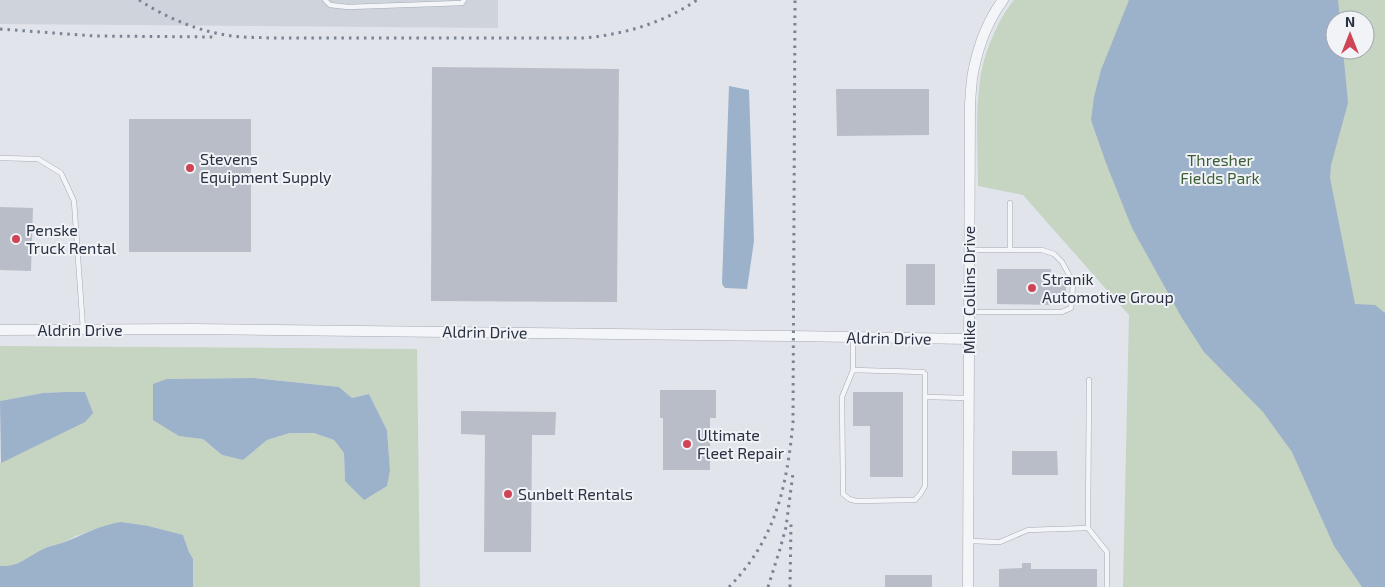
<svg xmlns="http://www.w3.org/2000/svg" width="1385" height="587" viewBox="0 0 1385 587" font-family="'Exo 2',sans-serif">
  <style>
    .built { fill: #cfd3dc }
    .green { fill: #c6d4c2; fill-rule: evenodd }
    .water { fill: #9cb1ca }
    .building { fill: #b8bdc7 }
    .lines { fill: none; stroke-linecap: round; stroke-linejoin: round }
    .service-casing { stroke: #a6abb4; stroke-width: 5.5 }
    .tertiary-casing { stroke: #a6abb4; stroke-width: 11 }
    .service { stroke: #f4f5f8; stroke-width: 4.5 }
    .tertiary { stroke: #f4f5f8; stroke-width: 10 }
    .rail { stroke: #7a8394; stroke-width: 3; stroke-dasharray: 2.5 5; stroke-linecap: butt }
    .poi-dot { fill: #cf4555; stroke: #f1f3f7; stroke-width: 2 }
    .labels { text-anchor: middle; stroke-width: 4; stroke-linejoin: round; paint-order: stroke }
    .poi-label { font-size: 16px; fill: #293142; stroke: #f1f3f7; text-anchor: start }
    .park-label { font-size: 16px; fill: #3c5e36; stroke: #f1f3f7 }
    .street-label { font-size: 16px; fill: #293142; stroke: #f1f3f7 }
  </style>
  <rect width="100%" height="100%" fill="#e1e4ea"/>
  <path class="built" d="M0 0H498V28L0 24Z"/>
  <g class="green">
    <path d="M1014 0H1385V587H1123L1129 315 1023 195 978 186C978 151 975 115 980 81 983 55 997 21 1014 0ZM1335 20H1365V50H1335Z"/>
    <path d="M0 346 417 349 420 587H193V559L189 552 183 535 111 524 76 536 62 543 44 548 28 559 10 566H0V462L1 463 65 392 43 393 0 401ZM253 378 339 387 352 398 369 394 387 430 390 470 345 481 344 453 334 440 314 433H290L267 440 243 460 222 455 203 439 167 379Z"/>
  </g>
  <g class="water">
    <path d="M1129 0H1338L1340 20H1335V50H1343L1348 103 1331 165 1330 178 1355 304 1375 305 1385 313V587H1362L1334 546 1292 452 1263 412 1204 352 1182 318 1132 228 1106 163 1091 120 1094 97 1101 70Z"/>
    <path d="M729 86 749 90 754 241 747 289 725 288 722 284Z"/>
    <path d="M253 378 339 387 352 398 369 394 387 430 390 470 387 486 364 500 345 481 344 453 334 440 314 433H290L267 440 243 460 222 455 203 439 179 436 153 420V384L167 379Z"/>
    <path d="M65 392H85L93 413 85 422 1 463 0 401 43 393Z"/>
    <path d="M121 522 148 526 183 535 189 552 193 559V587H0V566C19 567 27 557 43 549 49 546 56 545 62 543 81 536 100 525 121 522Z"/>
  </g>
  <g class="building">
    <path d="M432 67 619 69 617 302 431 301Z"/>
    <path d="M836 89H929V135L837 136Z"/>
    <rect x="129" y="119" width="122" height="133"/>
    <path d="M0 207 33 208 31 271 0 270Z"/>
    <rect x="906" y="264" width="29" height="41"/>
    <path d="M997 269H1051V278H1066V298H1051V305L997 304Z"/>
    <path d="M660 390H716V418H710V470H663V418H660Z"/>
    <path d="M853 392H903V477H870V426H853Z"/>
    <path d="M461 411 556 412 555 435H532L531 552H484L485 435 461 434Z"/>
    <path d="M1012 451H1057L1058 475H1012Z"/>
    <path d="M1022 563H1031V569H1097V587H999V569L1022 568Z"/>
    <rect x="885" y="575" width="47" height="12"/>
  </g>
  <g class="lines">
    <defs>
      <g id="service">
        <path d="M325 0 330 5 348 7 462 3 464 0"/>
        <path d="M0 158 38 159 61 173 74 201 83 329"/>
        <path d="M1010 250V203"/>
        <path d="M969 312H1062L1071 308 1072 300 1073 282 1062 262 1054 254 1042 250H969"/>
        <path d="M853 337V370L842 397 843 494 849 499 856 501 915 500 921 493 925 486V374L923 372 853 370"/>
        <path d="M925 397 969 398"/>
        <path d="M1088 528 1107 552V587"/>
        <path d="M969 541 1000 542 1028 530 1088 528 1089 380"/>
      </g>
      <g id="tertiary">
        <path d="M0 330 193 329 793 336 969 339"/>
        <path d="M968 587 970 104C971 92 971 80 974 68 979 44 988 20 1003 0"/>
      </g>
    </defs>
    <use href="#service" class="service-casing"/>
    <use href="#tertiary" class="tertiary-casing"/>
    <use href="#service" class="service"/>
    <use href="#tertiary" class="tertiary"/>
    <g class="rail">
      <path d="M139 0C165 17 195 30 226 35 240 38 255 37 269 38H585C625 34 663 23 697 0"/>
      <path d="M0 29 94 36 217 37"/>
      <path d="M729 587C776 539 787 486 793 422L795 0"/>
      <path d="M768 587 780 549 786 527 793 473"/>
      <path d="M790 587 791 524"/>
    </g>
  </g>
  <g class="poi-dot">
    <circle cx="190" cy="168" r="5"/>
    <circle cx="16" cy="239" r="5"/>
    <circle cx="1032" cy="288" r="5"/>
    <circle cx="687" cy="444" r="5"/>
    <circle cx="508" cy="494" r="5"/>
  </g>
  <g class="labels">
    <g class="poi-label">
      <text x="200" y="165">Stevens<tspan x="200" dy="18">Equipment Supply</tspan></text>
      <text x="26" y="236">Penske<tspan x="26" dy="18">Truck Rental</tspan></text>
      <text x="1042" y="285">Stranik<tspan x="1042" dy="18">Automotive Group</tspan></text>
      <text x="697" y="441">Ultimate<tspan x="697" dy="18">Fleet Repair</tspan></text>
      <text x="518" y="500">Sunbelt Rentals</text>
    </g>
    <g class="park-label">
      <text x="1220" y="166">Thresher<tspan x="1220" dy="18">Fields Park</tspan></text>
    </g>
    <g class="street-label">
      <text transform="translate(969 290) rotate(-90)" y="6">Mike Collins Drive</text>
      <text x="80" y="336">Aldrin Drive</text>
      <text transform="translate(485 332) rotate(1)" y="6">Aldrin Drive</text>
      <text transform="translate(889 338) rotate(1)" y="6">Aldrin Drive</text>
    </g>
  </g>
  <g transform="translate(1350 35)"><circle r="24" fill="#f1f3f7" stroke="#a1a5af"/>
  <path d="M0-4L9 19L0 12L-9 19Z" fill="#cf4555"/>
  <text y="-8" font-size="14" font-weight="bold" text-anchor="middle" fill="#293142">N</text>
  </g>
</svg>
